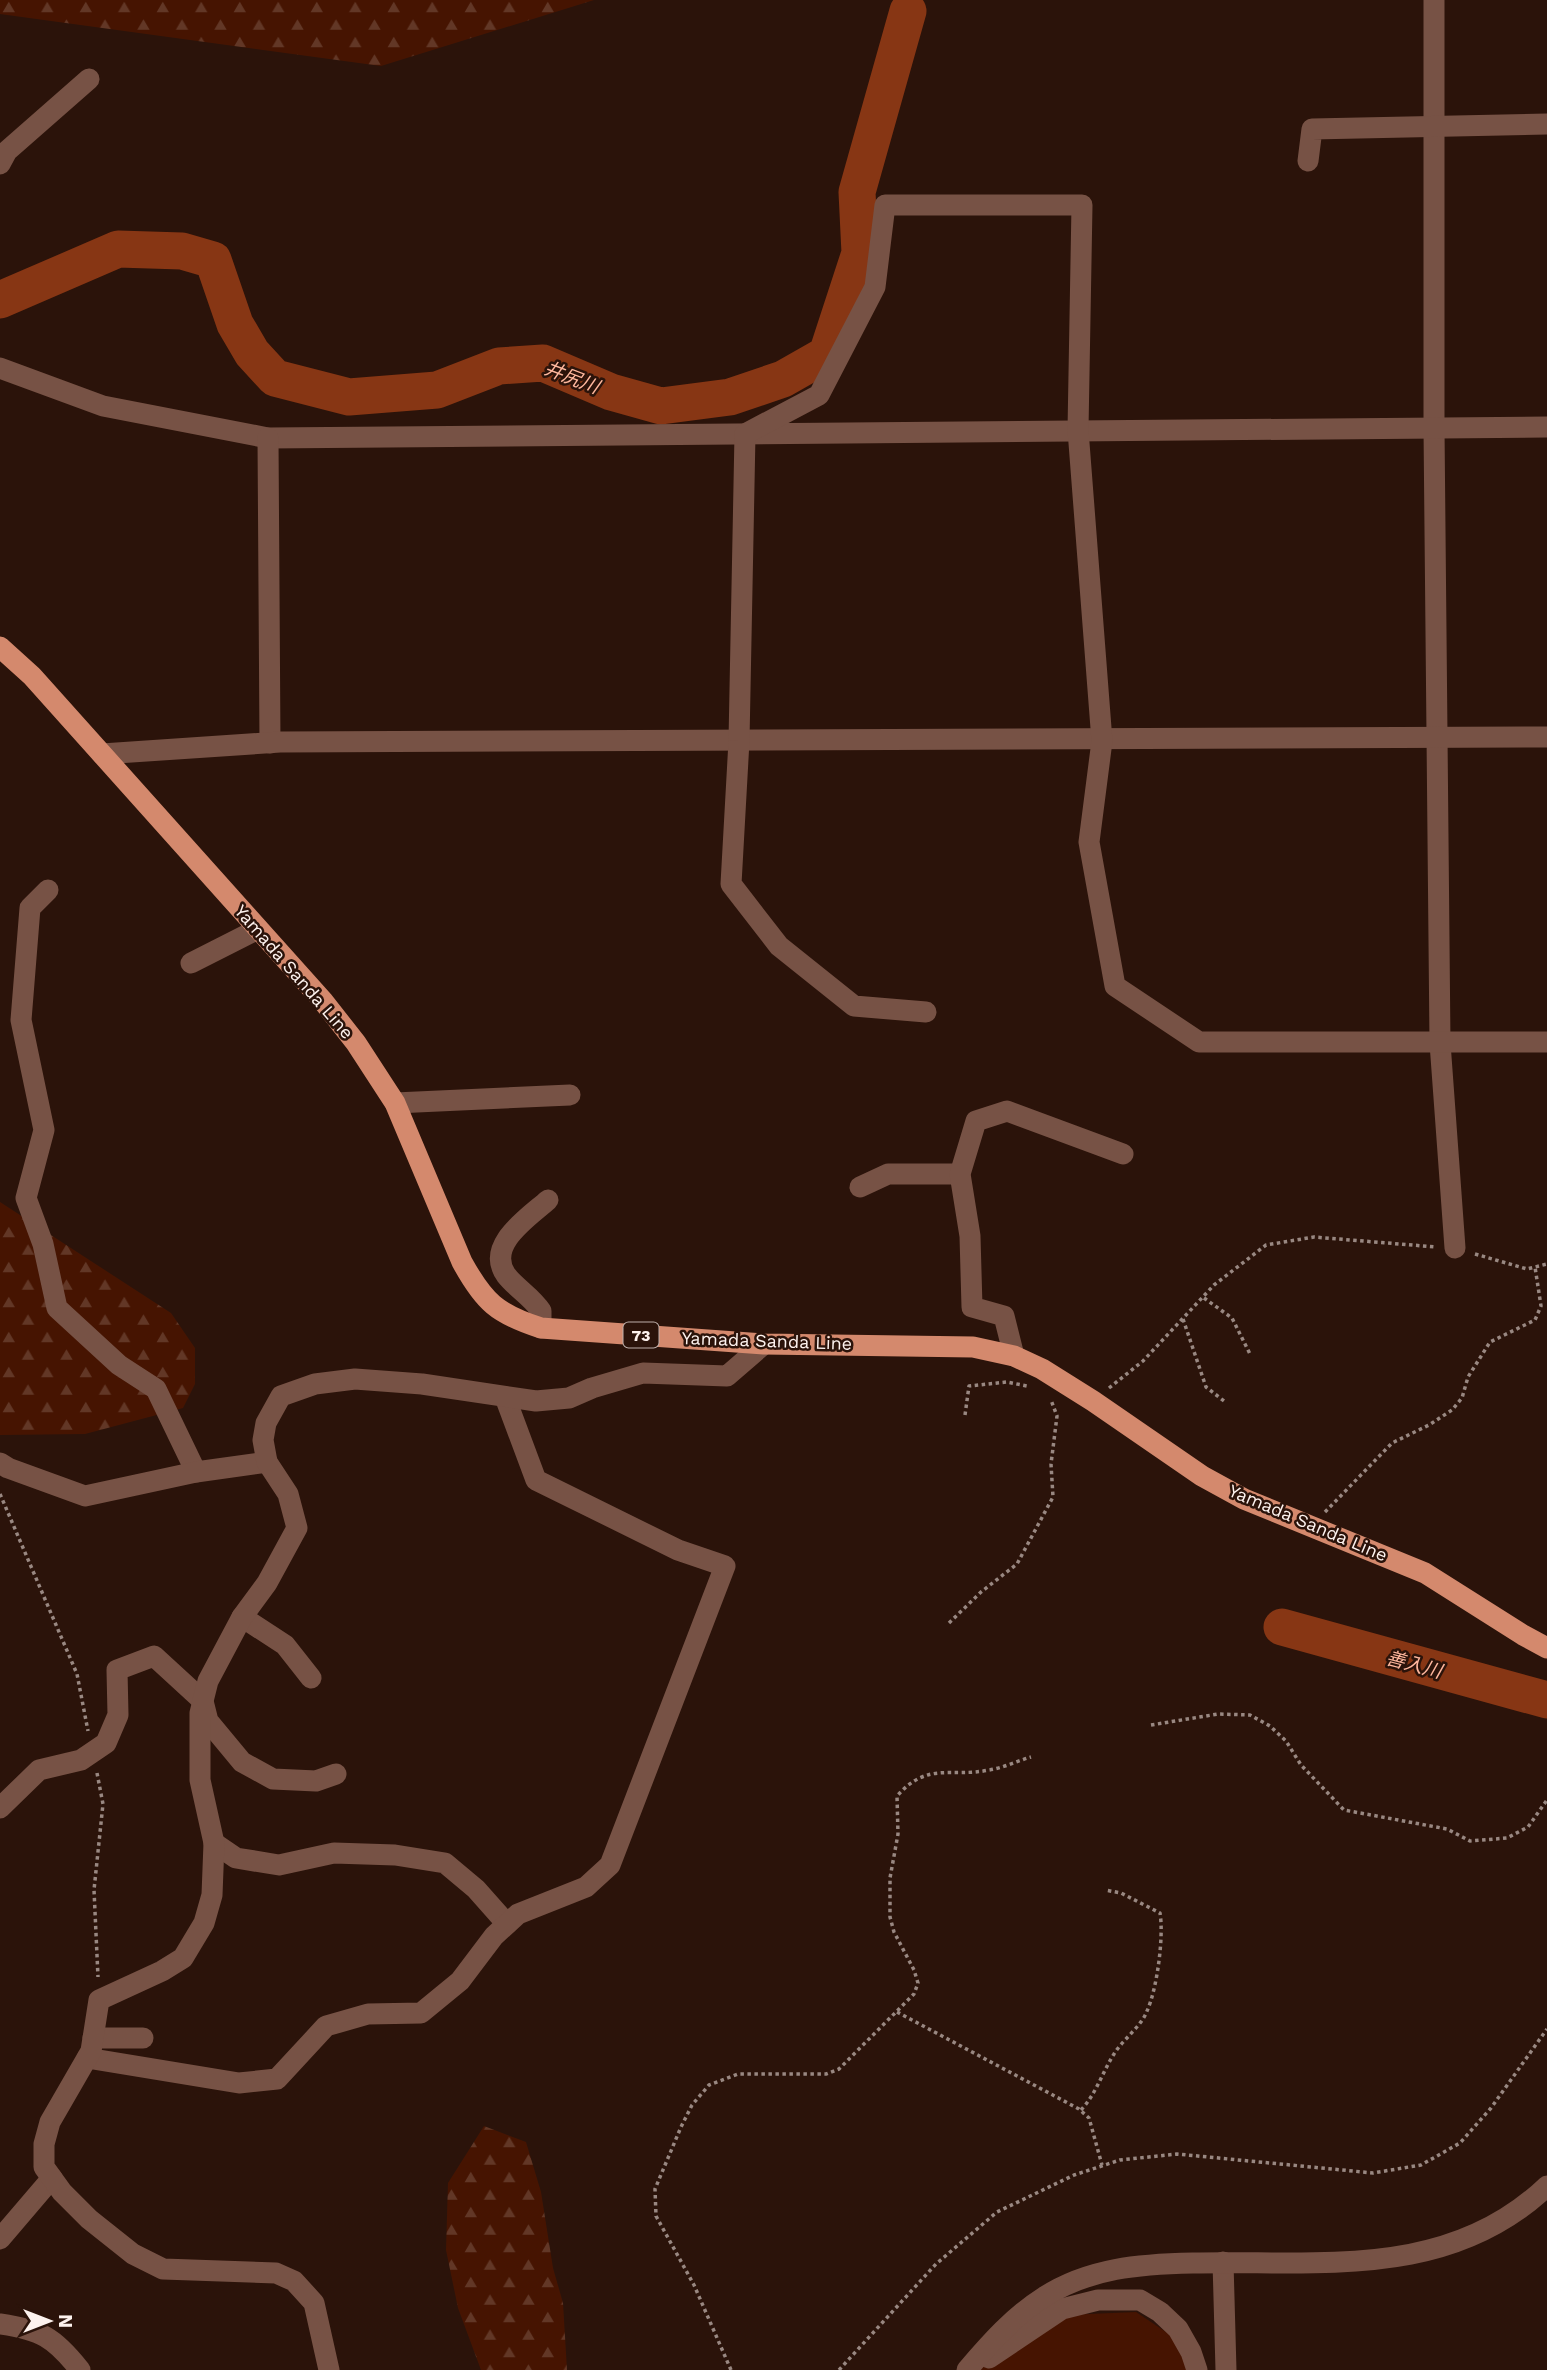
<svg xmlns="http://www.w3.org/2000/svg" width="1547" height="2370" viewBox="0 0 1547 2370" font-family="'Work Sans','Noto Sans JP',sans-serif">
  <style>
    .green { fill: #461401 }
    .forest { fill: url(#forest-firs) }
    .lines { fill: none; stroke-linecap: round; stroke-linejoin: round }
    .river { stroke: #873614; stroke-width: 37 }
    .path { stroke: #998882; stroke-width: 3.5; stroke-dasharray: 3.5 3.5; stroke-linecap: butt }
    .minor { stroke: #775245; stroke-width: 21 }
    .major { stroke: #d4896d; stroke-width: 21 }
    .labels { text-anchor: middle; stroke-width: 5; stroke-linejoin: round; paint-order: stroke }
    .shield { fill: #2b130a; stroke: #beafaa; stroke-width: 2 }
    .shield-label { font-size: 16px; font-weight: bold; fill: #fdf2ee }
    .street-label { font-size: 18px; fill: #fdf2ee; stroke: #2b130a }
    .water-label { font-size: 19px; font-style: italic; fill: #ffb89e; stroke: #2b130a }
  </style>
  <defs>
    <pattern id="forest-firs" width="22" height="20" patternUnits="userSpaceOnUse" patternTransform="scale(1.75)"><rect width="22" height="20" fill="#461401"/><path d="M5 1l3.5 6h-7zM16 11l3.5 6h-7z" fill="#623726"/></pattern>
  </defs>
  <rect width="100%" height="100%" fill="#2b130a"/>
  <path class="green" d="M1136 2312 1172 2336 1189 2370H980L1042 2316Z"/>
  <g class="forest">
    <path d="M0 0H594L381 66 0 14Z"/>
    <path d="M0 1202 171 1313 195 1348V1384L183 1408 85 1434 0 1435Z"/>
    <path d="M484 2126 526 2142 541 2192 553 2268 563 2303 567 2370H481L458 2308 446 2250 448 2183Z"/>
  </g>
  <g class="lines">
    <g class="river">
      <path d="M0 300 118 249 182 251 213 260 235 324 252 353 275 378 349 397 437 390 499 366 543 363 611 392 661 406 730 397 783 379 827 354 860 253 857 192 908 11"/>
      <path d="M1282 1627 1547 1700"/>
    </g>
    <g class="path">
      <path d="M1475 1254 1527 1269 1547 1264"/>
      <path d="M1204 1298 1232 1318 1251 1356"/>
      <path d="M1183 1319 1206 1387 1224 1401"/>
      <path d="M1109 1388 1143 1361 1214 1285 1266 1245 1314 1237 1436 1247"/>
      <path d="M965 1415 969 1386 1007 1382 1027 1386"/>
      <path d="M0 1494 77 1674 88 1731"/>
      <path d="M1325 1512 1392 1443 1429 1425 1452 1410 1462 1398 1468 1377 1490 1342 1535 1320 1541 1306 1535 1267"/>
      <path d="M949 1623 981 1592 1017 1564 1053 1497 1051 1464 1057 1416 1051 1400"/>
      <path d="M1151 1725 1218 1714 1250 1715 1270 1726 1286 1741 1301 1765 1344 1810 1447 1829 1470 1841 1507 1838 1528 1827 1547 1800"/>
      <path d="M97 1773 103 1804 94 1890 98 1977"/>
      <path d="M897 2012 1079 2109 1089 2118 1102 2165"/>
      <path d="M1081 2110C1096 2094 1102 2073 1114 2054 1123 2039 1141 2027 1147 2011 1157 1989 1164 1937 1160 1913L1121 1893 1105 1890"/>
      <path d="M731 2370 694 2285 656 2216 655 2189 681 2127 692 2105 709 2085 738 2074H826L839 2069 914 1994 918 1983 914 1970 894 1932 890 1917V1878L898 1834 897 1796C928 1761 950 1778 989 1770 1003 1768 1017 1761 1031 1757"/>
      <path d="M839 2370 936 2264 997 2212 1074 2175 1120 2160 1177 2154 1373 2173 1421 2165 1460 2143 1491 2108 1547 2029"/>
    </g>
    <g class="minor">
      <path d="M1434 0V428L1440 1043 1455 1248"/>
      <path d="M1308 161 1312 129 1547 124"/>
      <path d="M0 164 7 151 89 79"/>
      <path d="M0 368 103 406 268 438 1547 427"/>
      <path d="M268 438 270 743"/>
      <path d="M102 754 280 742 1547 737"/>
      <path d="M48 890 30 908 21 1020 44 1130 26 1198 43 1244 57 1308 119 1365 156 1389 196 1472"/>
      <path d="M191 963 258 929"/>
      <path d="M926 1012 854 1006 779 946 731 884 739 741 745 434 819 395 875 287 885 205H1082L1078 430 1102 741 1089 842 1115 986 1199 1042H1547"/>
      <path d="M395 1103 570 1095"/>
      <path d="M860 1187 888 1174H960"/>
      <path d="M541 1328V1311C532 1297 516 1288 506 1275 485 1245 529 1217 548 1200"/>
      <path d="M1014 1356 1004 1316 972 1307 970 1236 960 1174 976 1121 1007 1111 1123 1154"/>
      <path d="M0 1463 8 1468 85 1496 196 1472 267 1462"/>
      <path d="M242 1617 285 1645 311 1678"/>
      <path d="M0 1808 39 1770 81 1760 106 1743 118 1715 117 1670 154 1656 203 1701 208 1721 242 1762 273 1779 316 1781 336 1774"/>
      <path d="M214 1843 236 1858 279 1865 334 1853 395 1855 445 1863 476 1889 507 1924"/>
      <path d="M93 2038H143"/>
      <path d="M87 2058 239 2083 277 2079 326 2026 368 2014 421 2013 460 1981 494 1936 518 1914 586 1887 610 1865 725 1566 678 1550 536 1480 505 1397"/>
      <path d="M0 2239 52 2178"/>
      <path d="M1223 2262 1226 2370"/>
      <path d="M0 2324C41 2330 54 2337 80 2370"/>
      <path d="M989 2358 1062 2309 1098 2300H1140L1160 2312 1178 2329 1191 2352 1197 2370"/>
      <path d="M329 2370 314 2303 294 2281 276 2273 163 2269 133 2254 89 2219 62 2192 44 2167V2144L50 2122 91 2051 99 2000 162 1971 183 1958 204 1923 212 1895 214 1843 200 1780V1713L208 1681 242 1617 267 1583 297 1528 288 1494 267 1462 263 1440 266 1423 281 1396 315 1384 355 1379 422 1384 536 1401 569 1398 592 1388 643 1373 727 1376 764 1344"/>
      <path d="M967 2370C990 2343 1014 2316 1044 2297 1089 2268 1140 2264 1193 2263 1317 2260 1448 2281 1547 2186"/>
    </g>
    <path class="major" d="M0 647 32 676 323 1001 356 1043 395 1103 462 1262C484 1302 497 1314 541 1328L764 1344 973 1347 1014 1356 1042 1369 1093 1401 1202 1476 1244 1499 1425 1573 1523 1635 1547 1648"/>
  </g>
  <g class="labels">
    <rect class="shield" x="623.5" y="1322.5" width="35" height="25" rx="5"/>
    <g class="shield-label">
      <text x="641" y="1341">73</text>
    </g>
    <g class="street-label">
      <text transform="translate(294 972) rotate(49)" y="6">Yamada Sanda Line</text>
      <text transform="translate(767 1341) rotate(2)" y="6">Yamada Sanda Line</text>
      <text transform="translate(1308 1523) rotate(23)" y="6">Yamada Sanda Line</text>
    </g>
    <g class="water-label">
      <text transform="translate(572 377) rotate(21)" y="7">井尻川</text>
      <text transform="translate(1414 1664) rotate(15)" y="7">善入川</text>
    </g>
  </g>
  <g transform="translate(49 2321) rotate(90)" stroke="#2b130a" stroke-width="5" paint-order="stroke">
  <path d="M0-5L12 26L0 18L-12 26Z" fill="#fdf2ee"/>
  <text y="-10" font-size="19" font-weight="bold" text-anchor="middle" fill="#fdf2ee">N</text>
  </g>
</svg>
